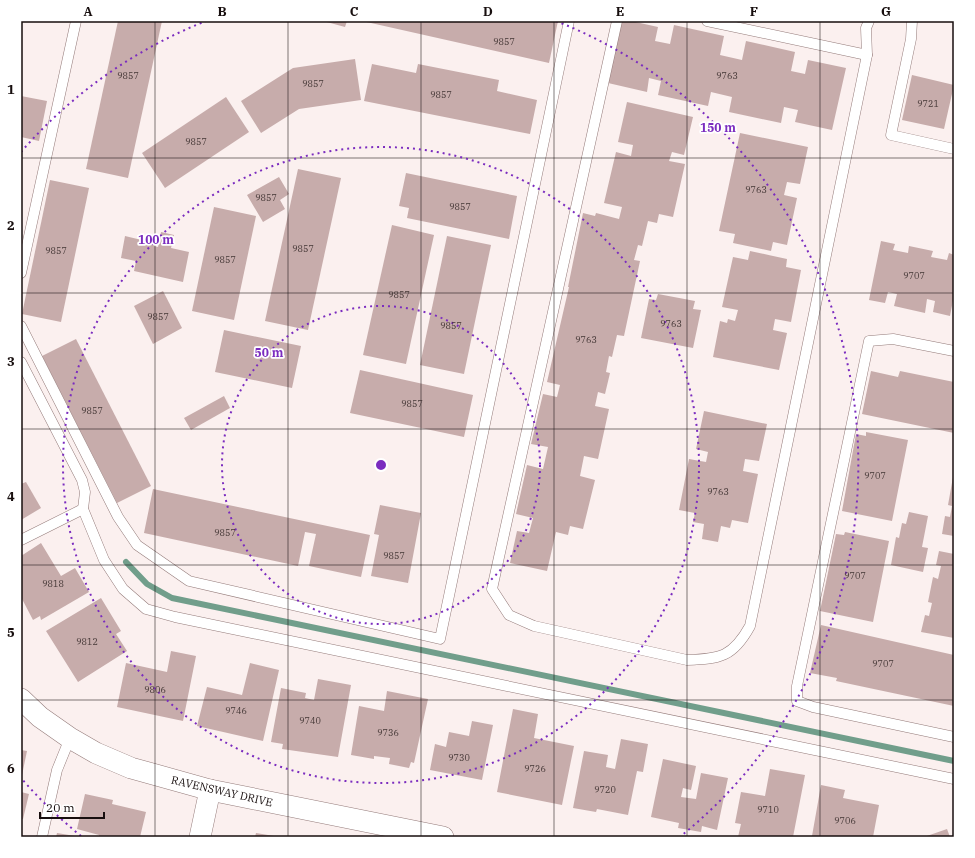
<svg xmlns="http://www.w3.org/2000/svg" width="975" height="858" viewBox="0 0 975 858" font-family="'IBM Plex Serif',serif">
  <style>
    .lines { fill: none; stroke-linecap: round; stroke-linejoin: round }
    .stream { stroke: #719e8b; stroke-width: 6 }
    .building { fill: #c7acab }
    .service-casing { stroke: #947b7a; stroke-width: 11 }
    .minor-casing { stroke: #947b7a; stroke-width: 22 }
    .service { stroke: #fff; stroke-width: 10 }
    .minor { stroke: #fff; stroke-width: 21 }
    .grid { fill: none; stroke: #170e0e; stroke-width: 1; stroke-opacity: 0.55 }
    .ring { fill: none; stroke: #7b2cbf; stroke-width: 2; stroke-dasharray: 2 4 }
    .labels { text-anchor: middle; stroke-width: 3.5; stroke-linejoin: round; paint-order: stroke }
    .number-label { font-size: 9px; fill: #433635 }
    .street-label { font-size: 11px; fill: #170e0e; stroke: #fff }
    .centre { fill: #7b2cbf; stroke: #fff; stroke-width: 2 }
    .ring-label { font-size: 12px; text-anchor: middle; font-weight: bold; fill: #7b2cbf; stroke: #fff; stroke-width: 3.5; stroke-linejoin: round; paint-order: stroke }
    .neatline { fill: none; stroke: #170e0e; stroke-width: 1.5 }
    .grid-label { font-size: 13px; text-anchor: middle; font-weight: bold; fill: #170e0e }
  </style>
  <rect width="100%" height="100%" fill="#fbf0ef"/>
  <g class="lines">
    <path class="stream" d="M126 562 147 584 172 598 954 761"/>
  </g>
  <g class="building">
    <path d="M118 21H162L128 178 86 169Z"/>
    <path d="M323 21H347L345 27Z"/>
    <path d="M362 21H558L549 63Z"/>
    <path d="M622 21H631L658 27 655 41 670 44 674 25 724 36 720 55 742 60 746 41 795 52 791 71 805 74 808 60 846 68 832 130 795 122 798 110 784 107 781 123 729 112 732 97 711 92 708 106 658 95 661 81 649 78 647 92 608 83Z"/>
    <path d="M355 59 361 100 299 109 261 133 241 101 293 68Z"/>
    <path d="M372 64 416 73 418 64 499 80 497 91 537 100 530 134 364 101Z"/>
    <path d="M912 75 954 85 944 129 902 120Z"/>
    <path d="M21 96 47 101 39 141 21 137Z"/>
    <path d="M226 97 249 132 165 188 142 153Z"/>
    <path d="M627 102 693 117 684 155 672 152 669 161 685 164 673 217 659 214 657 223 648 221 642 246 638 245 634 260 640 261 624 336 617 335 612 357 609 356 606 372 610 373 605 394 598 392 595 406 609 409 598 459 584 456 580 476 595 480 583 529 570 526 568 535 556 532 547 571 510 563 517 531 529 533 533 518 516 514 527 465 543 469 548 447 531 444 543 394 557 397 560 385 547 382 569 287H568L583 213 595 216 596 213 619 219 622 207 604 203 616 152 631 156 633 145 618 142Z"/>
    <path d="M740 133 808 147 800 184 787 182 784 195 797 198 787 245 773 242 771 251 733 243 735 234 719 231Z"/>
    <path d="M298 169 341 178 308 330 265 321Z"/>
    <path d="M406 173 517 196 509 239 407 218 409 208 399 206Z"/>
    <path d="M279 177 289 194 280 200 285 209 263 222 247 195Z"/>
    <path d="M50 180 89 188 61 322 22 314Z"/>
    <path d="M214 207 256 216 234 320 192 311Z"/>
    <path d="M392 225 434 235 406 364 363 355Z"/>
    <path d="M161 232 174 235 171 248 189 252 183 282 134 271 136 261 121 258 125 236 154 243V246L158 247Z"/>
    <path d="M447 236 491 245 464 374 420 365Z"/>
    <path d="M881 241 895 244 893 250 908 253 909 246 933 251 931 257 947 260 949 253 954 255V295L950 316 933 312 935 301 927 299 925 313 894 306 897 294 888 292 885 303 869 300Z"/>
    <path d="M750 251 787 259 786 267 801 270 791 322 775 319 773 330 787 333 779 370 713 357 720 321 727 323 728 319 735 321 738 310 722 307 733 257 748 260Z"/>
    <path d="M163 291 182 328 153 344 134 306Z"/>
    <path d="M658 294 695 301 693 309 701 310 693 348 641 338 649 299 656 300Z"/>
    <path d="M224 330 301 346 292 388 215 372Z"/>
    <path d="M76 339 151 486 117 503 42 356Z"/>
    <path d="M360 370 473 395 464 437 350 413Z"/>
    <path d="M871 371 898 377 900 371 954 382V433L862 414Z"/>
    <path d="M224 396 230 408 191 430 184 418Z"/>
    <path d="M704 411 767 424 759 461 745 459 743 471 758 474 748 523 732 520 730 528 721 526 718 542 702 539 704 524 693 522 695 513 679 510 689 459 706 462 708 452 696 449Z"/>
    <path d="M866 432 908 440 892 521 842 511 856 434 866 436Z"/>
    <path d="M953 477H954V536L942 534 945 516 950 517 952 506 948 505Z"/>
    <path d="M26 482 41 508 21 520V484Z"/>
    <path d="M153 489 370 535 361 577 309 566 316 534 305 532 298 566 144 533Z"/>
    <path d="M380 505 421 513 408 583 371 576 379 535 374 534Z"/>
    <path d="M909 512 928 516 922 547 928 548 923 572 891 565 896 537 899 538 902 523 906 524Z"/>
    <path d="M845 532 889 541 873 622 820 611 836 534 844 535Z"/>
    <path d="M41 543 61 576 75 568 89 592 41 620 40 616 33 620 21 597V556Z"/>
    <path d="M939 551 954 554V638L921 632 925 615 929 616 932 603 928 602 933 577 938 579 941 566 936 565Z"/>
    <path d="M101 598 121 631 116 634 127 651 78 682 46 631Z"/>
    <path d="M821 625 954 655V706L836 681 837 678 810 673Z"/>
    <path d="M171 651 196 656 183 721 117 707 126 663 167 672Z"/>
    <path d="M250 663 279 670 263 741 197 726 207 687 242 695Z"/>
    <path d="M318 679 351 685 338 757 282 749 283 744 271 742 281 688 306 693 305 698 314 700Z"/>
    <path d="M387 691 428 699 414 763 411 762 409 768 389 764 390 758 374 756V759L351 755 359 706 384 711Z"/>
    <path d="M513 709 538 714 534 738 574 746 562 805 497 792Z"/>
    <path d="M472 721 493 725 482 780 430 770 435 744 446 747 449 732 469 736Z"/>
    <path d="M621 739 648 744 643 772 637 771 628 815 597 809 596 812 573 808 584 751 608 755 606 767 615 769Z"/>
    <path d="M21 750 27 751 22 775 21 774Z"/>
    <path d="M663 759 696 766 691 790 683 788 681 797 696 799 701 773 728 778 717 830 702 826 701 832 678 828 679 823 651 817Z"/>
    <path d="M770 769 805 775 793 837H738L741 824 735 823 741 792 765 796Z"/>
    <path d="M821 785 845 790 843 798 879 805 873 837 812 836Z"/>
    <path d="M21 792 29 794 23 819H21Z"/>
    <path d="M85 794 113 800 112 804 146 812 140 837H99V835L77 829Z"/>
    <path d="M947 829 950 837H924Z"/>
    <path d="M57 833 75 836V837H56Z"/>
    <path d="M256 833 274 836V837H255Z"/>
  </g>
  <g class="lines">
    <defs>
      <g id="service">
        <path d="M617 21 492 589 509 615 534 626 687 660C720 659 733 657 750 626L867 55 866 28 869 21"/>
        <path d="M707 21 867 55"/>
        <path d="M912 21 911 39 891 135 954 149"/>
        <path d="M21 273 76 21"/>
        <path d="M21 326 118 517 137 545 189 581 440 639 569 21"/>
        <path d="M954 351 893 339 869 341 797 686V701L813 707 954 737"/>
        <path d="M21 362 82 480 85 492 83 509 104 560 123 589 146 609 175 617 954 779"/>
        <path d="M21 540 83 509"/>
        <path d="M42 837 57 770 70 738"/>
      </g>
      <g id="minor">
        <path d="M21 699 40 717 70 738 96 753 131 768 210 790 443 837"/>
        <path d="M200 837 210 790"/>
      </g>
    </defs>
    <use href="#service" class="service-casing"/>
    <use href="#minor" class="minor-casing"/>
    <use href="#service" class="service"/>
    <use href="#minor" class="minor"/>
  </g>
  <path class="grid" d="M155 21V837M288 21V837M421 21V837M554 21V837M687 21V837M820 21V837M21 158H954M21 293H954M21 429H954M21 565H954M21 700H954"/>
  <g class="ring">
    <circle cx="381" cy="465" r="159"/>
    <circle cx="381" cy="465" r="318"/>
    <path d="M81 836A477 477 0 0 1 21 778M21 152A477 477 0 0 1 206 21M556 21A477 477 0 0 1 681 836"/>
  </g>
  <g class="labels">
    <g class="number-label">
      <text x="504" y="45">9857</text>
      <text x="128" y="79">9857</text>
      <text x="727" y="79">9763</text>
      <text x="313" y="87">9857</text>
      <text x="441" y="98">9857</text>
      <text x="928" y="107">9721</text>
      <text x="196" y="145">9857</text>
      <text x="756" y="193">9763</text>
      <text x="266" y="201">9857</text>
      <text x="460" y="210">9857</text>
      <text x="303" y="252">9857</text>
      <text x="56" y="254">9857</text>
      <text x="225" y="263">9857</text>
      <text x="914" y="279">9707</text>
      <text x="399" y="298">9857</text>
      <text x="158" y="320">9857</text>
      <text x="671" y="327">9763</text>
      <text x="451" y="329">9857</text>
      <text x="586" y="343">9763</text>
      <text x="412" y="407">9857</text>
      <text x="92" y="414">9857</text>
      <text x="875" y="479">9707</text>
      <text x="718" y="495">9763</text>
      <text x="225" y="536">9857</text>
      <text x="394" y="559">9857</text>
      <text x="855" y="579">9707</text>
      <text x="53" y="587">9818</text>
      <text x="87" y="645">9812</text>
      <text x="883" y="667">9707</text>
      <text x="155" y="693">9806</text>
      <text x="236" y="714">9746</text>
      <text x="310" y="724">9740</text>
      <text x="388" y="736">9736</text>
      <text x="459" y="761">9730</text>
      <text x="535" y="772">9726</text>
      <text x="605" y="793">9720</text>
      <text x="768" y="813">9710</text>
      <text x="845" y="824">9706</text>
    </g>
    <g class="street-label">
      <text transform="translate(222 791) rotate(13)" y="4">RAVENSWAY DRIVE</text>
    </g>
  </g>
  <circle cx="381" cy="465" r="6" class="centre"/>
  <g class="ring-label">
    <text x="718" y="132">150 m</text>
    <text x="156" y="244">100 m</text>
    <text x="269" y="357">50 m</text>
  </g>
  <rect width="975" height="858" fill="none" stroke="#ffffff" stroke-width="44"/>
  <path d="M40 812v6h64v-6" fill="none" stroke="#170e0e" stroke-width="2"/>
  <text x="46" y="812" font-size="12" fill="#170e0e" stroke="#ffffff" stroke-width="3" paint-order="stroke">20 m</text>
  <rect x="22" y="22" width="931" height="814" class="neatline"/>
  <g class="grid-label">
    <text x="88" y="16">A</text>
    <text x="222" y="16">B</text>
    <text x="354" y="16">C</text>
    <text x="488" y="16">D</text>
    <text x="620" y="16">E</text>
    <text x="754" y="16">F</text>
    <text x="886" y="16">G</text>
    <text x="11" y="94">1</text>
    <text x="11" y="230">2</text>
    <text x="11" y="366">3</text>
    <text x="11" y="501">4</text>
    <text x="11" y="637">5</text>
    <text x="11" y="773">6</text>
  </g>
</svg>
